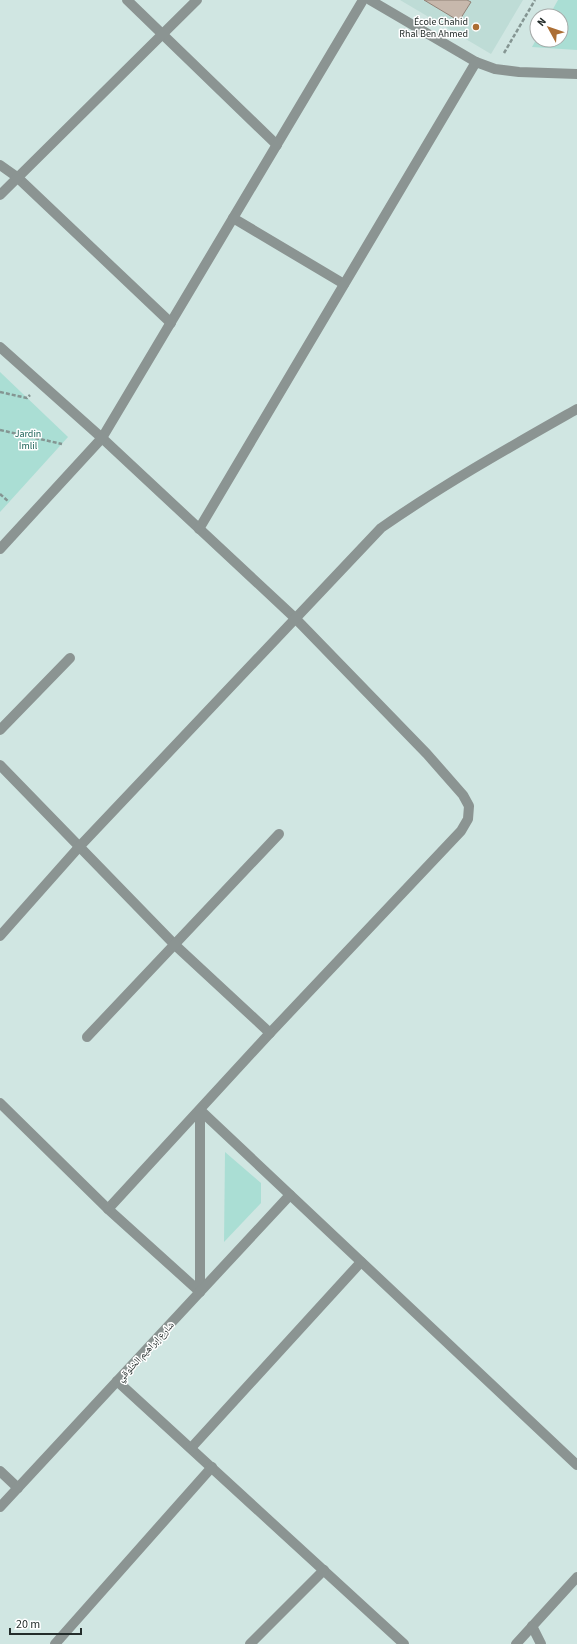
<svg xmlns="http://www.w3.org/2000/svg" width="577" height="1644" viewBox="0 0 577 1644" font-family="'Source Sans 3','Noto Naskh Arabic',sans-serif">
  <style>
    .built { fill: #bedcd6 }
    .green { fill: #aaded4 }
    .building { fill: #c7b8ac; stroke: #918277 }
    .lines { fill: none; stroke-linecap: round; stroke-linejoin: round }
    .path { stroke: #849592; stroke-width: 2.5; stroke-dasharray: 4 2; stroke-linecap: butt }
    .street { stroke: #8b9492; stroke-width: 10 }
    .poi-dot { fill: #ac6e34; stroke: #fff; stroke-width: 1.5 }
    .labels { text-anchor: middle; stroke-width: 3; stroke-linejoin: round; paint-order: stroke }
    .poi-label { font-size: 10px; fill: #242d2b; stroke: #fff; text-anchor: end }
    .park-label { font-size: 10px; fill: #1f645a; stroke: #fff }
    .street-label { font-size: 10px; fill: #242d2b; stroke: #fff }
  </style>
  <rect width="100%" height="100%" fill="#d0e6e2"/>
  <path class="built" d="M400 0H523L491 54Z"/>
  <g class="green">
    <path d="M558 0H577V50L532 47 537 38V40H561V16H549Z"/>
    <path d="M0 372 68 437 0 512Z"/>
    <path d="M225 1152 261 1183V1203L224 1242Z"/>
  </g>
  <path class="building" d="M424 0H467L471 2 459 21Z"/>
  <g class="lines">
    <g class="path">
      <path d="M504 53 535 0"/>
      <path d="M0 392 27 398 30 395"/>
      <path d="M0 430 62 444"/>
      <path d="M0 494 9 502"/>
    </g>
    <g class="street">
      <path d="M127 0 277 145"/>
      <path d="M370 0 476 62 495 69 519 72 577 74"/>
      <path d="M0 165 17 177 171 323"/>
      <path d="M0 195 197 0"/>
      <path d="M233 218 344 284"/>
      <path d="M0 347 102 438 295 618 427 754 463 795 469 806 468 819 461 831 270 1033 108 1209"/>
      <path d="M199 529 476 62"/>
      <path d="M0 549 102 438 363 0"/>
      <path d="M0 730 70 658"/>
      <path d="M0 765 175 945 270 1033"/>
      <path d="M0 936 79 847 381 528C444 484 510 447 577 409"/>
      <path d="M87 1037 279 834"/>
      <path d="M0 1103 108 1209 200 1292"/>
      <path d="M200 1110 577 1465"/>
      <path d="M200 1292V1110"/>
      <path d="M117 1381 404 1644"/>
      <path d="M191 1448 361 1262"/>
      <path d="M0 1471 18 1488"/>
      <path d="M0 1507 290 1195"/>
      <path d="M532 1626 541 1644"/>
      <path d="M55 1644 212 1467"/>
      <path d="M250 1644 324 1570"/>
      <path d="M516 1644 577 1577"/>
    </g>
  </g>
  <circle class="poi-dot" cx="476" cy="27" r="4"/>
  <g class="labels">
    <g class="poi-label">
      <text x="468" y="25">École Chahid<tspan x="468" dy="12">Rhal Ben Ahmed</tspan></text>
    </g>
    <g class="park-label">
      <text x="28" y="437">Jardin<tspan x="28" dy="12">Imlil</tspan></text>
    </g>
    <g class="street-label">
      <text transform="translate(145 1351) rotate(-47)" y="4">شارع إبراهيم الخلوقي</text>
    </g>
  </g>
  <g transform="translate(549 28) rotate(310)"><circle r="19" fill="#ffffff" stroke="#a7abaa"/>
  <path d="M0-3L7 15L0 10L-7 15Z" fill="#ac6e34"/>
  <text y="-6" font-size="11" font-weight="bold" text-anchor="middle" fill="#242d2b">N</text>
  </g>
  <path d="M10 1628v6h71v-6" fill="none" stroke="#242d2b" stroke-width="2"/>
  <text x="16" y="1628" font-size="12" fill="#242d2b" stroke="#ffffff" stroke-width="3" paint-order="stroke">20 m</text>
</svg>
